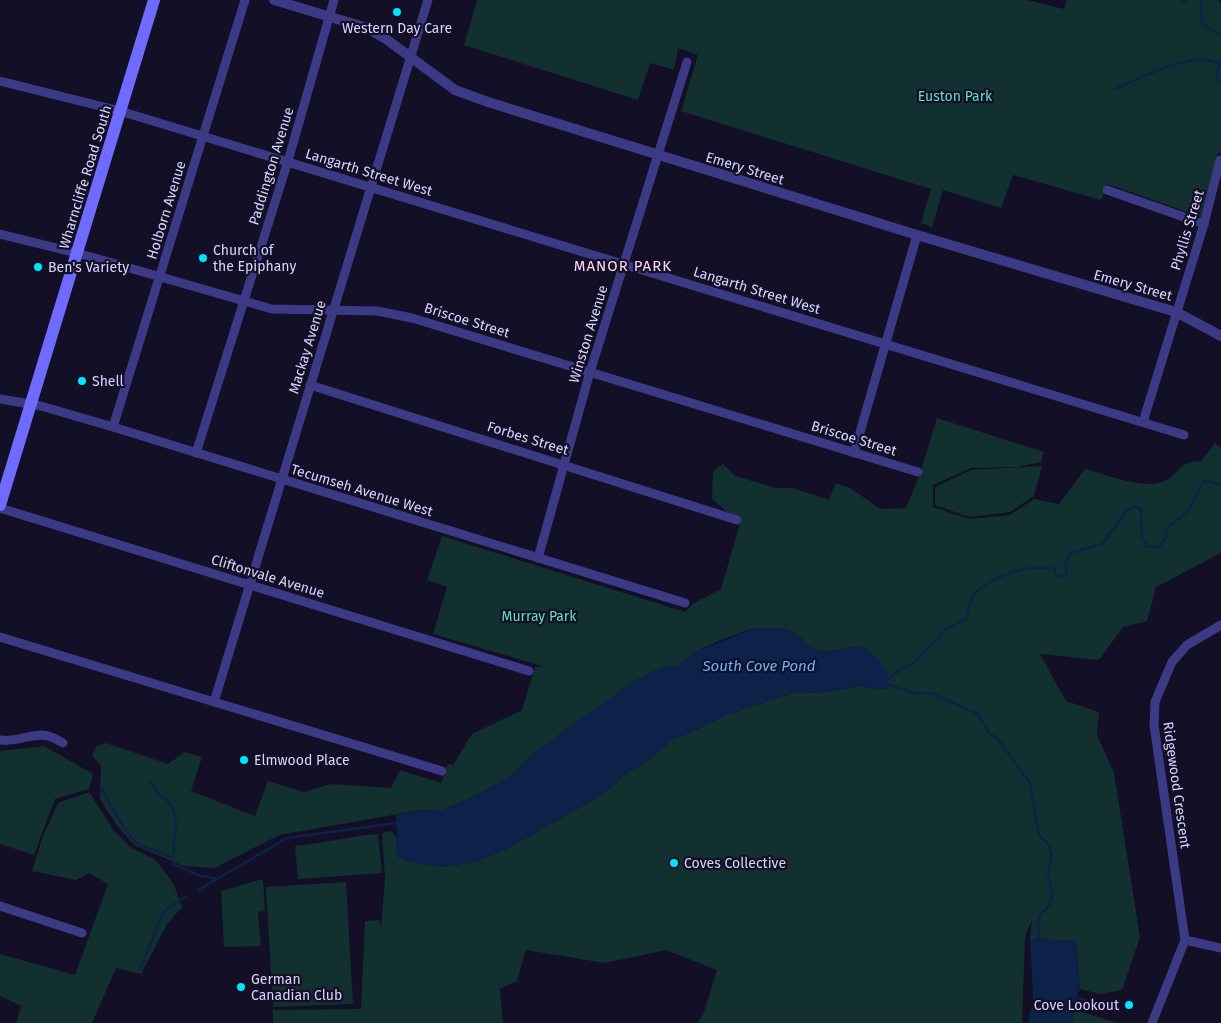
<svg xmlns="http://www.w3.org/2000/svg" width="1221" height="1023" viewBox="0 0 1221 1023" font-family="'Fira Sans',sans-serif">
  <style>
    .green { fill: #12302f }
    .water { fill: #0c2248 }
    .lines { fill: none; stroke-linecap: round; stroke-linejoin: round }
    .stream { stroke: #0c2248; stroke-width: 2.5 }
    .minor { stroke: #3d3a85; stroke-width: 9 }
    .tertiary { stroke: #3d3a85; stroke-width: 10 }
    .secondary { stroke: #6f6bff; stroke-width: 12 }
    .poi-dot { fill: #00e5ff; stroke: #130f26; stroke-width: 2 }
    .labels { text-anchor: middle; stroke-width: 4.5; stroke-linejoin: round; paint-order: stroke }
    .poi-label { font-size: 14px; fill: #d9d4ff; stroke: #130f26; text-anchor: start }
    .park-label { font-size: 14px; fill: #5fe0c0; stroke: #130f26 }
    .street-label { font-size: 14px; fill: #d9d4ff; stroke: #130f26 }
    .neighbourhood-label { font-size: 15px; letter-spacing: 1px; fill: #ffd6f0; stroke: #130f26 }
    .water-label { font-size: 15px; font-style: italic; fill: #62b6ff; stroke: #130f26 }
  </style>
  <rect width="100%" height="100%" fill="#130f26"/>
  <g class="green">
    <path d="M477 0H1027L1064 9 1067 0H1217L1221 4V153H1218L1201 217 1108 184 1101 200 1013 175 1001 208 943 190 932 227 921 223 931 189 681 111 698 55 678 48 674 70 650 63 638 100 464 45Z"/>
    <path d="M937 418 1044 452 1041 462 1017 467 971 468 933 485V507L969 519 1010 515 1034 499 1059 504 1085 469C1105 474 1146 491 1165 481 1183 472 1174 463 1201 461L1215 443 1221 448V553L1156 587 1147 621 1123 627 1099 660 1040 654 1066 701 1099 712 1097 735 1114 773 1140 937 1122 990 1100 994 1080 989 1076 941 1030 939 1032 920 1025 937 1022 1023H697L703 1015 717 970 666 950 605 963 526 950 517 981 500 989 503 1023H273V1010L361 1009 365 921 379 920 381 926 385 880 382 833 391 831 396 837 398 857 442 867 474 862 505 850 591 801 614 785 622 776 650 759 674 738 690 733 724 716 795 692 818 693 862 686 876 689 888 688 862 646 825 652 807 646 801 638 787 629 754 628 721 640 695 652 677 667 581 719 530 756 511 776 477 795 440 811 421 810 279 835 215 868 184 866 134 845 116 824 100 799 101 766 92 755 96 747 106 743 168 764 185 752 202 757 191 791 255 816 268 781 304 792 331 784 391 788 400 770 441 783 448 764 453 765 472 734 522 710 535 667 542 666 433 634 447 587 427 580 442 536 685 612 692 604 721 589 740 523 712 499 713 471 723 464 735 476 776 488H793L829 500 836 483 852 489 880 509 906 508 920 474Z"/>
    <path d="M1042 466 1034 496 1010 512 969 517 935 505V487L971 470Z"/>
    <path d="M44 746 93 774 89 789 55 799 34 855 0 844V751Z"/>
    <path d="M89 792 114 831 130 847 156 860 173 883 182 907 167 924 141 974 116 968 92 1023H16L21 1006 0 996V954L75 975 108 884 89 873 76 880 32 871 43 836 58 803Z"/>
    <path d="M378 834 382 873 298 879 295 846C323 843 349 836 378 834Z"/>
    <path d="M263 879 265 911 258 912 261 946 224 947 221 891Z"/>
    <path d="M346 882 353 1004 273 1007 266 887Z"/>
    <path d="M1074 1010 1118 1023H1072Z"/>
  </g>
  <g class="water">
    <path d="M754 628 787 629 801 638 807 646 825 652 862 646C878 657 891 667 888 688L876 689 862 686 818 693 795 692 724 716 690 733 674 738 650 759 622 776 614 785 591 801 505 850 474 862 442 867 409 862 398 857 396 815 421 810 440 811 477 795 511 776 530 756 632 682 665 665 677 667 695 652Z"/>
    <path d="M1030 939 1076 941 1080 989 1076 998 1072 1023H1028L1033 1000Z"/>
  </g>
  <g class="lines">
    <g class="stream">
      <path d="M1181 0 1183 2 1188 0"/>
      <path d="M1201 0 1202 24 1221 36"/>
      <path d="M1221 59 1217 72V78L1221 82"/>
      <path d="M1115 89C1140 78 1193 50 1218 63"/>
      <path d="M889 679 902 668 914 663 945 630 966 619C968 612 969 601 973 596 988 577 1030 563 1054 569L1056 575 1061 577 1066 574V562L1070 553 1102 544 1127 511 1134 506 1141 509 1142 538 1148 547H1159L1165 539 1167 528 1188 511 1204 481 1221 484"/>
      <path d="M889 685 913 693 933 694 978 714 989 733 997 738 1030 783 1039 835 1049 845 1052 856 1048 873 1052 895 1049 906 1041 914 1038 924 1040 942"/>
      <path d="M151 782 159 795 167 800 173 809 176 823 173 858"/>
      <path d="M102 789C105 797 130 838 136 842 146 850 162 852 173 858L174 864 200 876 215 878"/>
      <path d="M198 890 287 838 397 823"/>
      <path d="M140 969 164 911 186 896"/>
      <path d="M1076 998 1087 1000"/>
    </g>
    <g class="minor">
      <path d="M0 81 120 111 1184 435"/>
      <path d="M1107 190 1204 224"/>
      <path d="M0 234 77 253 272 309 377 311 412 318 918 472"/>
      <path d="M310 385 737 520"/>
      <path d="M0 399 41 406 113 427 685 603"/>
      <path d="M1143 422 1204 224 1220 160"/>
      <path d="M113 427 245 0"/>
      <path d="M196 453 288 161 334 0"/>
      <path d="M854 453 917 235"/>
      <path d="M0 508 529 671"/>
      <path d="M538 558 590 372 687 62"/>
      <path d="M0 637 442 771"/>
      <path d="M214 702 428 0"/>
      <path d="M0 740C16 743 34 732 48 736 53 737 58 740 63 743"/>
      <path d="M0 906 82 933"/>
      <path d="M1185 940 1154 725 1155 702 1172 662 1187 645 1221 625"/>
      <path d="M1185 940 1221 948"/>
      <path d="M1152 1023 1185 940"/>
    </g>
    <path class="tertiary" d="M274 0 367 28 386 39 455 90 488 102 917 235 1176 312 1221 336"/>
    <path class="secondary" d="M0 505 154 0"/>
  </g>
  <g class="poi-dot">
    <circle cx="397" cy="12" r="5"/>
    <circle cx="203" cy="258" r="5"/>
    <circle cx="38" cy="267" r="5"/>
    <circle cx="82" cy="381" r="5"/>
    <circle cx="244" cy="760" r="5"/>
    <circle cx="674" cy="863" r="5"/>
    <circle cx="241" cy="987" r="5"/>
    <circle cx="1129" cy="1005" r="5"/>
  </g>
  <g class="labels">
    <g class="poi-label">
      <text x="397" y="33" text-anchor="middle">Western Day Care</text>
      <text x="213" y="255">Church of<tspan x="213" dy="16">the Epiphany</tspan></text>
      <text x="48" y="272">Ben's Variety</text>
      <text x="92" y="386">Shell</text>
      <text x="254" y="765">Elmwood Place</text>
      <text x="684" y="868">Coves Collective</text>
      <text x="251" y="984">German<tspan x="251" dy="16">Canadian Club</tspan></text>
      <text x="1119" y="1010" text-anchor="end">Cove Lookout</text>
    </g>
    <g class="park-label">
      <text x="955" y="101">Euston Park</text>
      <text x="539" y="621">Murray Park</text>
    </g>
    <g class="street-label">
      <text transform="translate(271 166) rotate(-73)" y="5">Paddington Avenue</text>
      <text transform="translate(745 168) rotate(17)" y="5">Emery Street</text>
      <text transform="translate(369 172) rotate(17)" y="5">Langarth Street West</text>
      <text transform="translate(85 177) rotate(-73)" y="5">Wharncliffe Road South</text>
      <text transform="translate(166 210) rotate(-73)" y="5">Holborn Avenue</text>
      <text transform="translate(1187 230) rotate(-73)" y="5">Phyllis Street</text>
      <text transform="translate(1133 285) rotate(16)" y="5">Emery Street</text>
      <text transform="translate(757 290) rotate(17)" y="5">Langarth Street West</text>
      <text transform="translate(467 320) rotate(17)" y="5">Briscoe Street</text>
      <text transform="translate(588 334) rotate(-73)" y="5">Winston Avenue</text>
      <text transform="translate(307 347) rotate(-73)" y="5">Mackay Avenue</text>
      <text transform="translate(528 438) rotate(17)" y="5">Forbes Street</text>
      <text transform="translate(854 438) rotate(17)" y="5">Briscoe Street</text>
      <text transform="translate(362 490) rotate(17)" y="5">Tecumseh Avenue West</text>
      <text transform="translate(268 576) rotate(17)" y="5">Cliftonvale Avenue</text>
      <text transform="translate(1177 785) rotate(82)" y="5">Ridgewood Crescent</text>
    </g>
    <g class="neighbourhood-label">
      <text x="623" y="271">MANOR PARK</text>
    </g>
    <g class="water-label">
      <text x="759" y="671">South Cove Pond</text>
    </g>
  </g>
</svg>
